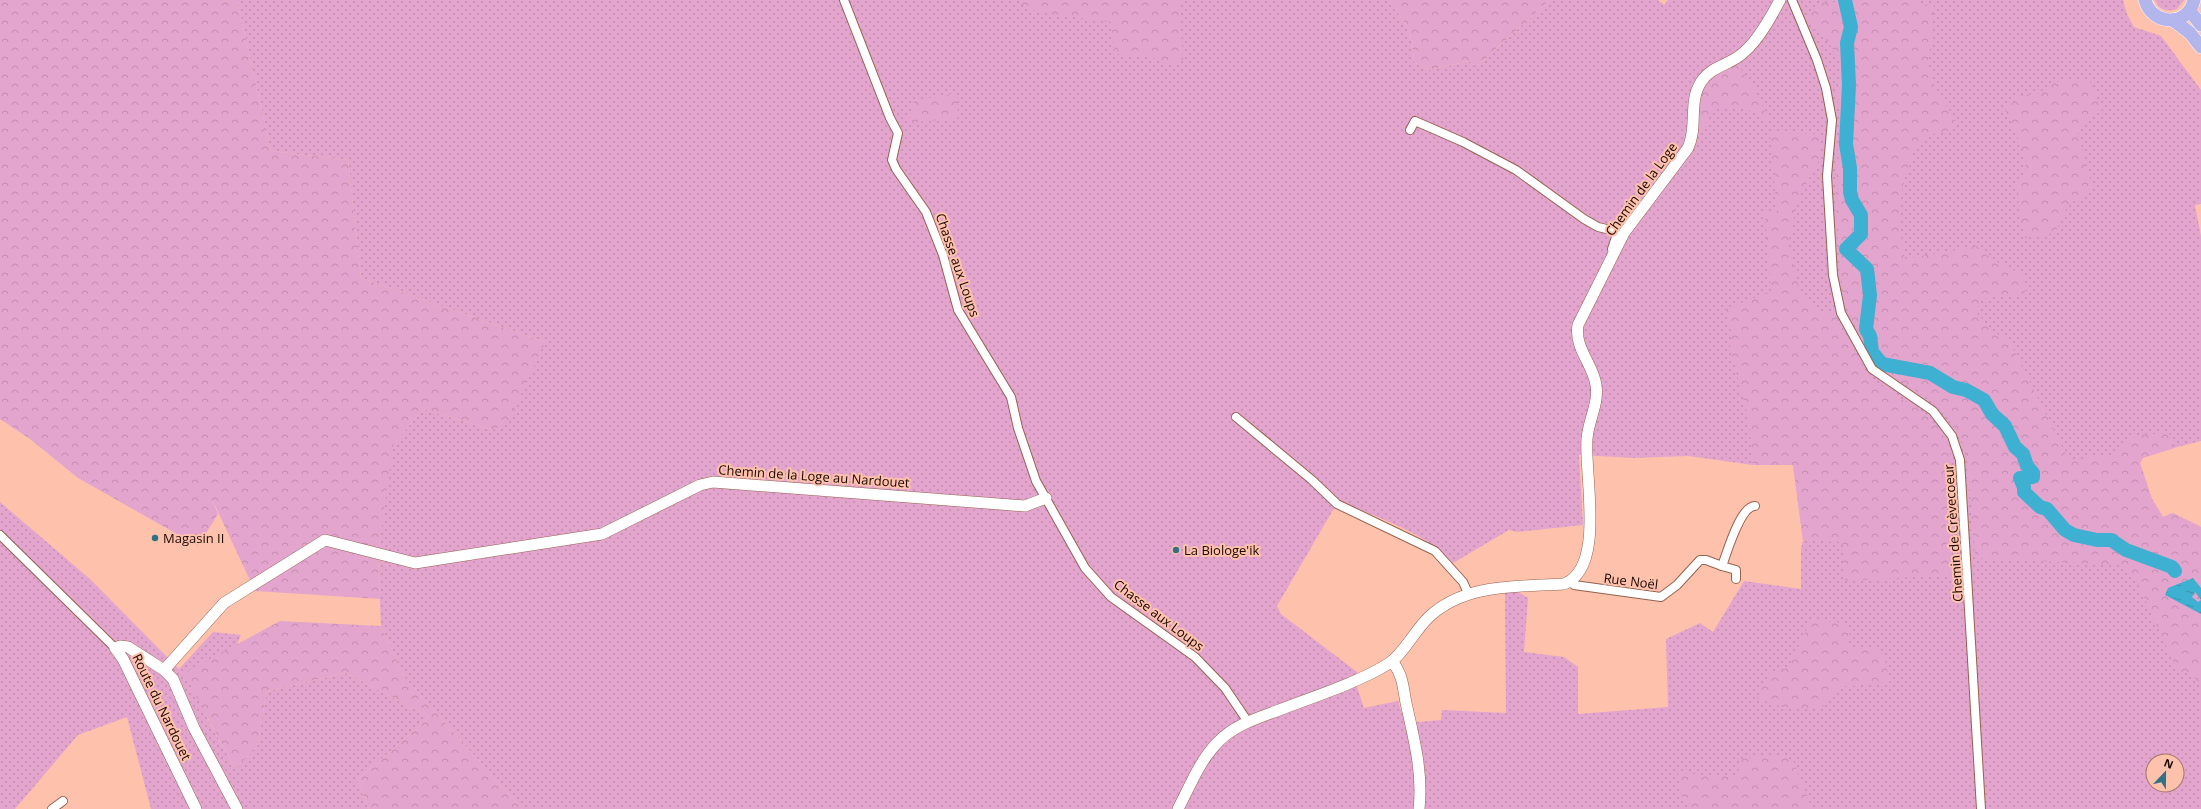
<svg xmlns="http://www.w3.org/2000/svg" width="2201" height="809" viewBox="0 0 2201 809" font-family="'Open Sans',sans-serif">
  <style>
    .grass { fill: url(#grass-dots); fill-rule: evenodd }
    .forest { fill: url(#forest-crowns) }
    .water { fill: url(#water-ripples) }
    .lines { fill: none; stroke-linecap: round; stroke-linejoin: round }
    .river { stroke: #3eb0d1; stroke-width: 14 }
    .minor-casing { stroke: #96614e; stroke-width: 10 }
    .tertiary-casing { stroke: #96614e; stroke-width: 12 }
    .primary-casing { stroke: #fff; stroke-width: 14 }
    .minor { stroke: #fff; stroke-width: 8 }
    .tertiary { stroke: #fff; stroke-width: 11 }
    .primary { stroke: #b3b5ed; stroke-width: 13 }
    .poi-dot { fill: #317185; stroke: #fec2ac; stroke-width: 1.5 }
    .labels { text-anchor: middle; stroke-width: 4; stroke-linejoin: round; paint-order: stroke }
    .street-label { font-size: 13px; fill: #190602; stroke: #fec2ac }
    .poi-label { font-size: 13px; fill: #190602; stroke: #fec2ac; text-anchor: start }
  </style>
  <defs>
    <pattern id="grass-dots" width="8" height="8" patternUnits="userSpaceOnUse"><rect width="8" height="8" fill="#e3a5cd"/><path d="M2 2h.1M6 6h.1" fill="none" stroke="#c28dae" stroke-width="1.8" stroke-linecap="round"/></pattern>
    <pattern id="forest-crowns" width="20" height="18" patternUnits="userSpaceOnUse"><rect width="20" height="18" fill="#e3a5cd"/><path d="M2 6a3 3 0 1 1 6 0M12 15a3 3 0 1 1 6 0" fill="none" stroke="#c28dae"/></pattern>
    <pattern id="water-ripples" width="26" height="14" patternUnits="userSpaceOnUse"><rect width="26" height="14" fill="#3eb0d1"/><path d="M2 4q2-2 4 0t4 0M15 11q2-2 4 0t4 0" fill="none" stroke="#3696b2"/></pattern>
  </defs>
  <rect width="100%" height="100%" fill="#fec2ac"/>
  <g class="grass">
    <path d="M237 0H1387C1407 23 1412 31 1414 62L1429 70 1469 61 1476 67 1550 0H1658L1664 5 1668 0H2123L2127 14 2134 27 2161 36 2201 90V204L2195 205 2201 236V441L2150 454 2143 458 2140 463 2152 499 2163 517 2173 513 2201 527V809H522L405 678 381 626 378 553 392 446 423 409 493 430 545 342 361 278 348 160 271 151ZM1579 455 1634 458 1688 456 1753 465H1793L1803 540 1801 549V589L1744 581 1713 632 1700 623 1666 639 1668 707 1578 714V667L1564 657 1524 652 1528 598 1516 591 1505 593 1506 713 1442 710 1441 720 1405 723 1398 701 1364 708 1356 684 1357 672 1281 614 1277 606 1333 510 1342 502C1380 519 1425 532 1453 563L1509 530 1517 532 1583 525ZM2153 761H2177V785H2153Z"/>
    <path d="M2155 0H2184L2177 9C2167 12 2159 10 2155 0Z"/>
    <path d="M0 502 90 579 179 669 213 632 241 635 207 717 235 769 257 747 267 691 346 673 430 717 357 780 369 809H151L127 717 78 735 15 809H0Z"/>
  </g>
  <g class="forest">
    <path d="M0 0H237L271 151 348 160 361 278 545 342 509 421 493 430 423 409 393 445 378 553 380 599 255 591 211 497 218 514 198 546 78 478 30 439 0 419Z"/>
    <path d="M1020 0H1179L1183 60 1172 66 1149 56 1115 54 1111 22 1038 12 1020 4Z"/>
    <path d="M1387 0H1550L1476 67 1469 61 1429 70 1414 62C1412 31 1407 23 1387 0Z"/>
    <path d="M1872 0H1917L1919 7 1934 5 1932 36 1928 61 1933 83 1957 123 1954 129C1945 132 1932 133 1924 138 1909 146 1900 196 1900 213 1900 228 1902 244 1905 259L1978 246 1986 255 2006 267 2020 273 2028 287 2022 296H2000L1980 300 1977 313 1990 329 2010 342 2067 457 2077 461 2091 456 2111 457 2124 441 2140 435 2169 433 2175 448 2143 458 2140 463 2152 499 2163 517 2173 513 2201 527V588L2195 579 2165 595 2201 614V689C2196 677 2192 672 2178 672L2133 573 2119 565 1975 558 1968 464 1961 437 1938 405 1876 365 1844 304 1837 226 1835 177 1841 122 1835 87 1840 75 1841 62 1819 28 1807 20 1809 13 1820 3Z"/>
    <path d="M1738 64 1756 92 1769 122C1750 108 1742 105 1718 108L1709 118 1700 134C1699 92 1699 81 1738 64Z"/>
    <path d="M2089 79 2102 110 2081 127 2078 132 2093 190 2068 205 2055 233 2025 238 2016 186C2019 182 2023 177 2025 173 2030 157 2010 122 2004 106L2015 102 2019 95 2037 94 2050 85 2062 80Z"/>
    <path d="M957 93 958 118 908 123 914 101Z"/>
    <path d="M1770 133 1821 134V157L1799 197 1788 243 1800 292 1819 313H1835L1869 378 1929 416 1946 439 1955 471 1963 574 1845 581 1842 542 1803 540 1793 465H1753L1749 421 1730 347 1732 334 1724 309 1771 292 1765 213H1777Z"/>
    <path d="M1811 620 1845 623 1850 628 1849 647 1877 648 1884 655 1890 682 1842 687 1822 707 1810 709 1782 707 1757 698 1770 673 1788 668Z"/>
    <path d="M280 621 381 626 405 678 522 809H369L357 780 430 717 346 673 267 691 257 747 235 769 184 673Z"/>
    <path d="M1761 756H1779L1793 760 1812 809H1689L1682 796 1678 773 1737 777 1741 759Z"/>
  </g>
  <path class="water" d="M2193 578 2201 588V600L2195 592 2192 597 2198 602 2201 600V614L2165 595 2168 588Z"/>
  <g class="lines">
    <path class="river" d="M1845 0 1851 27 1847 43 1849 85 1846 144 1850 168V192L1852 200 1861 215V234L1846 249 1867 269 1870 295 1866 329 1870 336 1872 352 1882 364 1930 373 1953 387 1966 390 1984 400 1992 414 2005 426 2015 447 2023 454 2027 466 2033 473V477L2020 478 2024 487V492L2040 507 2047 509 2065 530 2074 535 2097 540H2111L2126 550 2172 567 2175 571"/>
    <defs>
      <g id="minor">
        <path d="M844 0 890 118 898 133 892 160 896 169 926 212 943 255 958 310 1011 397 1018 428 1036 481 1085 568 1111 597 1195 657 1225 688 1248 722"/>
        <path d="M1792 0 1817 60 1826 88 1832 120 1827 176 1833 275 1841 313 1872 369 1933 411 1952 436 1960 460 1981 809"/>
        <path d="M1410 130 1415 121 1463 142 1516 170 1584 219 1598 227 1615 231 1617 234 1612 249"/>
        <path d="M1236 417 1312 480 1337 504 1435 551 1463 582 1468 593"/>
        <path d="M0 535 115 648"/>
        <path d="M1722 566 1736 570V579"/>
        <path d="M1571 581 1574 585 1661 597 1677 585 1700 560H1706L1722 566C1727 553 1740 506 1755 506"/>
        <path d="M52 809 63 801"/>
      </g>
      <g id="tertiary">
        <path d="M1392 661C1403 675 1403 687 1406 703 1414 739 1423 772 1419 809"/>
        <path d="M164 670 224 603 325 540 415 563 602 534 700 485 713 482 1025 506 1046 498"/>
        <path d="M196 809 123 659 115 648 120 646 128 647 164 670 173 679 194 728 237 809"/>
        <path d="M1178 809C1190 786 1200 760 1218 742 1234 725 1258 718 1279 710 1313 697 1357 683 1388 664 1403 655 1415 630 1429 617 1465 583 1518 587 1564 584 1606 568 1584 475 1587 439 1588 421 1599 404 1596 385 1593 364 1574 348 1578 325L1624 233 1688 148C1698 127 1688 102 1701 82 1711 66 1730 65 1743 53 1758 41 1771 17 1780 0"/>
      </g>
      <g id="primary">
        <path d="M2145 0C2152 26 2188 27 2194 0"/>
        <path d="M2190 11 2201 25"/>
        <path d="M2173 20 2190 33 2201 47"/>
      </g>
    </defs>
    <use href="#minor" class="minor-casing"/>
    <use href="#tertiary" class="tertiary-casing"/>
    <use href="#primary" class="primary-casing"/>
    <use href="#minor" class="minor"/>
    <use href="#tertiary" class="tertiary"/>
    <use href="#primary" class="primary"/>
  </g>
  <g class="poi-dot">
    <circle cx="155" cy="538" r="4"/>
    <circle cx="1176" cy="550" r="4"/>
  </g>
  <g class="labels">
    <g class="street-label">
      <text transform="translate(1641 189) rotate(-54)" y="5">Chemin de la Loge</text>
      <text transform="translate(958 265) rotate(71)" y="5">Chasse aux Loups</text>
      <text transform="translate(814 476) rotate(4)" y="5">Chemin de la Loge au Nardouet</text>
      <text transform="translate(1953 533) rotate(-94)" y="5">Chemin de Crèvecoeur</text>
      <text transform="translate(1631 581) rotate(7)" y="5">Rue Noël</text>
      <text transform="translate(1159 615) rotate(37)" y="5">Chasse aux Loups</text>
      <text transform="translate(162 707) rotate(64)" y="5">Route du Nardouet</text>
    </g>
    <g class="poi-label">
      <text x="163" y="543">Magasin II</text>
      <text x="1184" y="555">La Biologe'ik</text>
    </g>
  </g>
  <g transform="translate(2165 773) rotate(22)"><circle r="19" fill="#fec2ac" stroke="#a27768"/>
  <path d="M0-3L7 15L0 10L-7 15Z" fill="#317185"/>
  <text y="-6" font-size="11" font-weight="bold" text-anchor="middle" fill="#190602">N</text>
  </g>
</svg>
